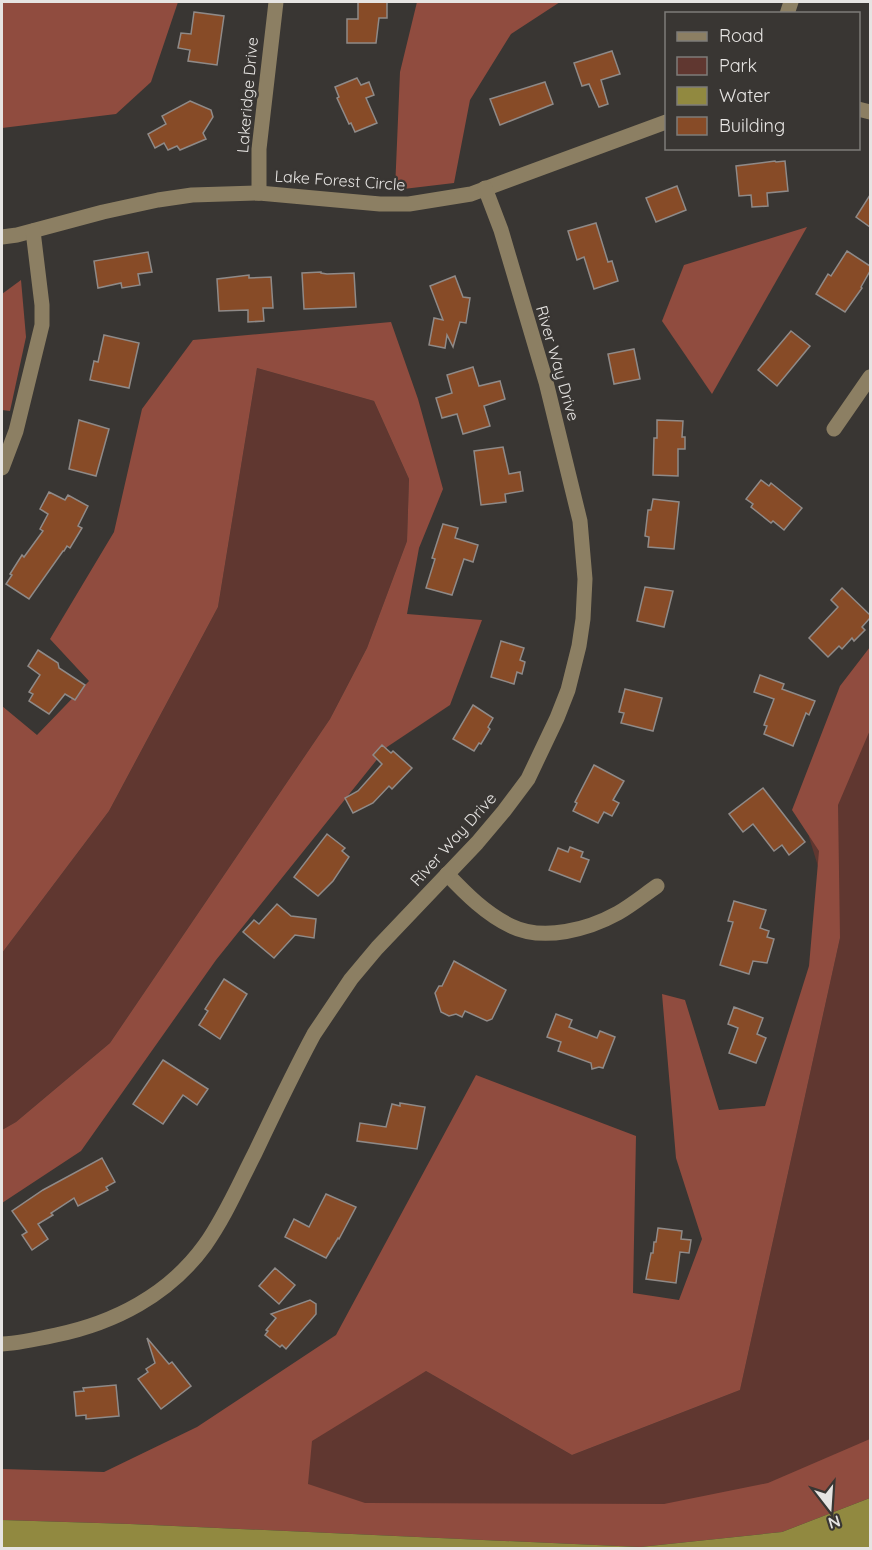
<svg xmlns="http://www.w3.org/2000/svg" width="872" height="1550" viewBox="0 0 872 1550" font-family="Quicksand,sans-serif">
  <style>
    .green { fill: #603730 }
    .forest { fill: #904c3f }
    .water { fill: #918940 }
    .building { fill: #874b27; stroke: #8f8a88; stroke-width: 1.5 }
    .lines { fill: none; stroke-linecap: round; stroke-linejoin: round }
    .minor { stroke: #8c7f63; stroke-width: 15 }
    .labels { text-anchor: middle; stroke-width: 5; stroke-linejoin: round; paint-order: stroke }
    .street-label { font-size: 16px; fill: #e6e4e2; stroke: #393633 }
  </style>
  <rect width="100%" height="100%" fill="#393633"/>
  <g class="green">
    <path d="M257 368 374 401 409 479 407 541 367 648 330 719 110 1043 16 1122 2 1130V953L109 811 218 607Z"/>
    <path d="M870 663V1478L788 1510 279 1521 273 1386 426 1371 572 1455 740 1390 840 938 809 837 863 669Z"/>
  </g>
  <g class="forest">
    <path d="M2 2H178L151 82 116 114 2 128Z"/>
    <path d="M417 2H560L511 34 470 100 454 183 395 190 400 72Z"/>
    <path d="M807 227 712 394 662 321 684 265Z"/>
    <path d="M21 280 26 337 10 411 2 410V294Z"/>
    <path d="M391 322 418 399 443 489 419 548 407 614 482 620 450 705 387 747 216 960 81 1151 2 1203V1130L16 1122 110 1043 330 719 367 648 407 541 409 479 374 401 257 368 218 607 109 811 2 953V706L37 735 89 681 50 639 114 532 142 409 193 340Z"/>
    <path d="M870 647V730L838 805 840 938 740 1390 572 1455 426 1371 312 1441 308 1484 365 1503 664 1504 768 1483 870 1439V1498L782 1532 640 1547 130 1524 2 1520V1469L104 1472 197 1427 336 1335 476 1075 636 1136 633 1293 679 1300 702 1239 676 1158 662 994 685 1000 719 1110 765 1106 809 966 819 851 792 810 840 686Z"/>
  </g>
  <path class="water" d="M870 1498V1548H2V1520L130 1524 640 1547 782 1532Z"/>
  <g class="building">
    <path d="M358 2H387V18H379L376 43H347V19H358Z"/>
    <path d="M194 12 224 16 217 65 188 61 190 50 178 48 181 33 191 34Z"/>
    <path d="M612 51 620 74 601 80 608 104 599 107 589 84 582 86 574 63Z"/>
    <path d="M357 78 361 85 369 82 374 95 366 98 377 123 355 132 351 123 349 124 337 98 339 97 335 87Z"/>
    <path d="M545 82 553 104 500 125 490 99Z"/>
    <path d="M190 101 211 110 213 117 203 133 206 139 180 150 177 146 168 150 164 143 155 148 148 134 166 124 162 116Z"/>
    <path d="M775 161 776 162 785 161 788 191 767 193 768 206 752 207 751 195 739 196 736 166Z"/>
    <path d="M677 186 686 210 656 222 646 198Z"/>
    <path d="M870 195V227L856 217Z"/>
    <path d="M596 223 608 262 612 261 618 281 594 289 584 257 577 260 568 231Z"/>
    <path d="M847 251 870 266V271L861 287 862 288 845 312 816 294 828 274 831 276Z"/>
    <path d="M148 252 152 272 138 274 140 285 122 288 121 283 98 288 94 261Z"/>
    <path d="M321 272V273L327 274 354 273 356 307 304 309 302 273Z"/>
    <path d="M249 275V278L271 277 273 308H263L264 321 248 322V310L219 311 217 279Z"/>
    <path d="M455 276 463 297 470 298 466 323 460 322 453 347 447 335 445 348 429 345 434 318 443 320 430 286Z"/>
    <path d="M791 331 810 346 777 386 758 370Z"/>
    <path d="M104 335 139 343 129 388 90 380 94 361 98 362Z"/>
    <path d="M634 349 640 379 614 384 608 354Z"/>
    <path d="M473 367 479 386 500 381 505 399 484 406 490 426 463 434 457 414 442 418 436 398 452 393 447 375Z"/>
    <path d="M79 420 109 429 96 476 69 469Z"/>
    <path d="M657 420 683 421 682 437H685V449H678V476L653 475 654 438H657Z"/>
    <path d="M503 447 509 474 520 472 523 491 505 494 506 502 481 505 474 451Z"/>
    <path d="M761 480 769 486 771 483 802 508 784 530 773 521 771 523 751 507 753 504 746 499Z"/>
    <path d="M49 492 65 500 68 495 88 506 78 526 82 528 70 548 67 546 64 551H63L29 599 6 584 12 575 10 574 22 555 24 557 43 531 40 529 48 514 40 509Z"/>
    <path d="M653 499 679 502 674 549 648 547 649 537 645 536 648 510H651Z"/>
    <path d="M443 524 458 528 455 538 478 545 473 562 464 559 452 595 426 588 435 559 432 558Z"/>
    <path d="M645 587 673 591 664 627 637 621Z"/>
    <path d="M842 588 870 615V618L862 627 865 630 854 641 852 638 842 649 839 646 828 657 809 638 838 607 831 600Z"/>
    <path d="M501 641 524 648 520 660 525 662 522 674 517 672 514 684 491 677Z"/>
    <path d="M38 650 58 663 59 668 85 685 75 700 65 694 49 714 29 701 33 694 29 692 40 675 28 666Z"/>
    <path d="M760 675 784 684 782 689 815 701 809 715 806 713 793 746 764 734 767 726 764 725 774 699 754 692Z"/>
    <path d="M625 689 662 698 653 731 621 723 624 713 619 712Z"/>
    <path d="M473 705 493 718 488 727 490 729 481 744 479 743 474 751 453 739Z"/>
    <path d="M382 745 391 753 393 751 412 768 392 789 389 786 373 803 353 813 345 798 358 791 382 764 373 755Z"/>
    <path d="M594 765 624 781 613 800 619 803 612 816 604 812 598 823 573 811 577 803 575 802Z"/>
    <path d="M763 788 805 842 789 855 782 845 774 851 753 824 743 832 729 814Z"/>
    <path d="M327 834 345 848 342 851 349 857 333 881 318 896 294 877Z"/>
    <path d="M570 847 583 852 581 857 589 860 580 882 549 870 558 848 568 852Z"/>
    <path d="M734 901 766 910 760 928 769 931 767 937 774 939 767 963 753 961 749 974 720 965 733 922 728 921Z"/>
    <path d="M277 904 291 916 316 919 314 938 295 935 274 958 243 932 254 920 259 924Z"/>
    <path d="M454 961 506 990 492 1019 487 1021 465 1011 462 1017 456 1014 449 1016 441 1012 435 993 439 986H442Z"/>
    <path d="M224 979 247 994 220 1039 199 1025 208 1011 205 1009Z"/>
    <path d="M734 1007 763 1018 757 1034 766 1038 756 1063 729 1053 738 1028 728 1024Z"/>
    <path d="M556 1014 572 1020 569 1027 597 1038 600 1031 615 1037 603 1068 599 1067 592 1069 591 1063 558 1051 561 1042 547 1037Z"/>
    <path d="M163 1060 208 1089 197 1105 183 1095 163 1124 133 1104Z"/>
    <path d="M400 1103 425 1107 417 1149 357 1141 360 1123 386 1127 392 1104 400 1106Z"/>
    <path d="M102 1158 115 1182 106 1187 108 1190 78 1206 74 1198 51 1213 53 1215 38 1224 48 1239 32 1250 22 1235 27 1232 12 1211 43 1190Z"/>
    <path d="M326 1194 356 1207 339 1239 338 1238 326 1258 285 1237 294 1219 309 1227Z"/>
    <path d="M658 1228 682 1231 681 1239 691 1240 689 1253 680 1252 676 1283 646 1279 651 1253H653L654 1242H656Z"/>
    <path d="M275 1268 295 1285 279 1304 259 1286Z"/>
    <path d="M310 1300 316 1304V1314L286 1349 282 1345 280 1347 265 1335 268 1331 266 1330 276 1318 271 1314Z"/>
    <path d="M147 1338 169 1364 172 1362 191 1386 161 1409 138 1379 148 1372 146 1369 155 1363Z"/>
    <path d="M116 1385 119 1416 86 1419V1415L76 1416 74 1392 84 1391 83 1388Z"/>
  </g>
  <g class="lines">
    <g class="minor">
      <path d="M787 14 791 2"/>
      <path d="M858 109 870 112"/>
      <path d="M259 193V149L276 2"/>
      <path d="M2 237 17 235 103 212 158 200 192 195 259 193 380 204H409L471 194 666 122"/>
      <path d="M834 429 870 377"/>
      <path d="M2 468 16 431 42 325V305L33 231"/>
      <path d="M447 874C466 894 486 914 511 926 544 942 589 929 618 913 632 905 644 895 657 886"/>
      <path d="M2 1344C20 1343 38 1339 56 1335 114 1323 169 1295 205 1245 225 1217 239 1184 255 1153 274 1113 293 1073 314 1034L351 979 377 948 477 843 504 811 528 779 557 718 568 690 579 646 583 619 585 579 580 521 546 382 501 230 485 188"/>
    </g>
  </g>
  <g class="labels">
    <g class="street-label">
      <text transform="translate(247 95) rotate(-85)" y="6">Lakeridge Drive</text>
      <text transform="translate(340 180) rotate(4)" y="6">Lake Forest Circle</text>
      <text transform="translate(558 363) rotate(74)" y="6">River Way Drive</text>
      <text transform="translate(453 839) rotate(-48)" y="6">River Way Drive</text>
    </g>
  </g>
  <rect width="872" height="1550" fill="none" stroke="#e6e4e2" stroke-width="6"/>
  <rect x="665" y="12" width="195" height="138" fill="#393633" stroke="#7e7c79" stroke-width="1.5"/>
  <rect x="677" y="32" width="30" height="9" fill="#8c7f63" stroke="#7e7c79" stroke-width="1.5"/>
  <text x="719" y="42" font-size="18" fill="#e6e4e2">Road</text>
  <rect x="677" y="57" width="30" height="18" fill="#603730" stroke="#7e7c79" stroke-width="1.5"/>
  <text x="719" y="72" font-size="18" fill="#e6e4e2">Park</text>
  <rect x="677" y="87" width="30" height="18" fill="#918940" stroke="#7e7c79" stroke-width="1.5"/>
  <text x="719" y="102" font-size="18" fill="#e6e4e2">Water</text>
  <rect x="677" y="117" width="30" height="18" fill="#874b27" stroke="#7e7c79" stroke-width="1.5"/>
  <text x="719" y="132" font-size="18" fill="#e6e4e2">Building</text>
  <g transform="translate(830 1508) rotate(163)" stroke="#393633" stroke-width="4.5" paint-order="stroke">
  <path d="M0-4.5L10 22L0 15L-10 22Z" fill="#e6e4e2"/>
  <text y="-9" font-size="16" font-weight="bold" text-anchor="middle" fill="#e6e4e2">N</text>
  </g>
</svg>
